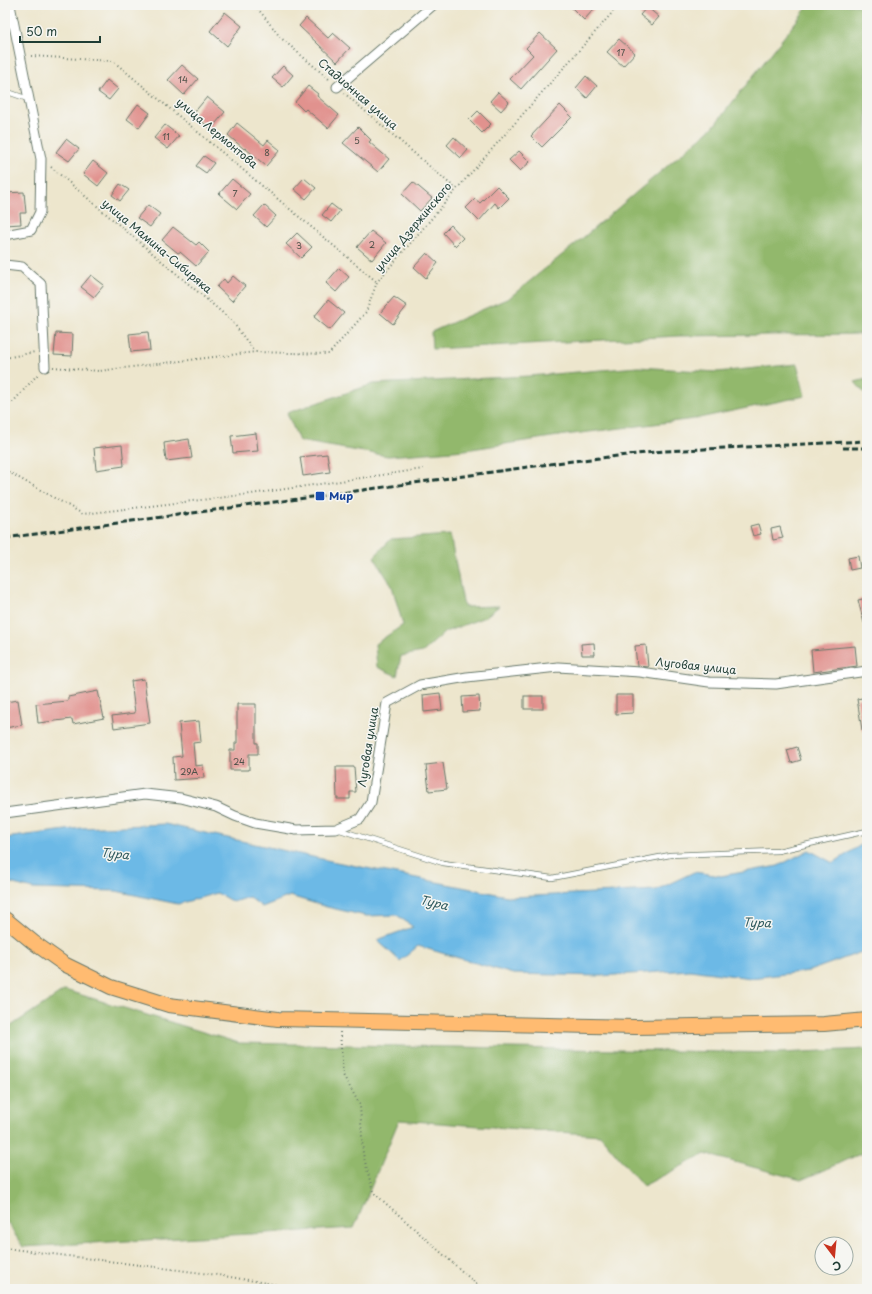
<svg xmlns="http://www.w3.org/2000/svg" width="872" height="1294" viewBox="0 0 872 1294" font-family="'Playpen Sans',sans-serif">
  <style>
    .forest { fill: #92b86c; stroke: #587a50 }
    .water { fill: #6cb9e6; stroke: #467b8d }
    .building { fill: #e1928e }
    .lines { fill: none; stroke-linecap: round; stroke-linejoin: round }
    .lane-casing { stroke: #67786a; stroke-width: 6 }
    .street-casing { stroke: #67786a; stroke-width: 11 }
    .primary-casing { stroke: #67786a; stroke-width: 16 }
    .path { stroke: #67786a; stroke-width: 2; stroke-dasharray: 1 3; stroke-linecap: butt }
    .lane { stroke: #fff; stroke-width: 4.5 }
    .street { stroke: #fff; stroke-width: 9 }
    .primary { stroke: #ffbb71; stroke-width: 14 }
    .rail { stroke: #1f3d34; stroke-width: 3; stroke-dasharray: 6 3; stroke-linecap: butt }
    .transit-dot { fill: #1a4fb4; stroke: #f6f6f2; stroke-width: 1.5 }
    .labels { text-anchor: middle; stroke-width: 3; stroke-linejoin: round; paint-order: stroke }
    .number-label { font-size: 9px; fill: #50524a }
    .street-label { font-size: 11px; fill: #1f3d34; stroke: #f6f6f2 }
    .transit-label { font-size: 11px; font-weight: bold; fill: #164399; stroke: #f6f6f2; text-anchor: start }
    .water-label { font-size: 12px; font-style: italic; fill: #325c60; stroke: #f6f6f2 }
  </style>
  <rect width="100%" height="100%" fill="#f6f6f2"/>
  <filter id="ink" filterUnits="userSpaceOnUse"><feTurbulence type="fractalNoise" baseFrequency=".025" numOctaves="2"/><feDisplacementMap in="SourceGraphic" scale="8" xChannelSelector="R" yChannelSelector="G"/><feConvolveMatrix kernelMatrix="1 2 1 2 8 2 1 2 1" color-interpolation-filters="sRGB"/></filter>
  <filter id="wash" filterUnits="userSpaceOnUse"><feTurbulence type="fractalNoise" baseFrequency=".012" numOctaves="4" result="noise"/><feDisplacementMap in="SourceGraphic" scale="16" xChannelSelector="R" yChannelSelector="G"/><feGaussianBlur stdDeviation="0.9" result="paint"/><feColorMatrix in="noise" values="0 0 0 0 0 0 0 0 0 0 0 0 0 0 0 0 0 1.4 0 .05"/><feComposite in="paint" operator="in"/></filter>
  <g filter="url(#wash)">
    <rect width="100%" height="100%" fill="#ede6cd"/>
    <g class="forest">
      <path d="M809 5H867V334L679 336 432 349 431 332 509 298 578 242 713 127Z"/>
      <path d="M797 364 805 396 694 419 565 435 465 450 388 456 299 441 287 413 373 384 529 376 638 367 717 372Z"/>
      <path d="M867 379V396L855 382Z"/>
      <path d="M450 535 464 607 499 606 485 617 445 632 423 652 401 656 397 676 377 667 375 644 403 625 392 586 374 557 391 539Z"/>
      <path d="M65 990 239 1043 780 1053 867 1049V1151L801 1180 705 1154 643 1186 600 1135 399 1120 354 1228 23 1247 5 1219V1030Z"/>
    </g>
    <path class="water" d="M165 824 331 861 512 897 656 890 694 872 721 876 778 866 809 850 833 863 867 841V950L809 971 751 978 690 970 600 976 513 974 418 946 400 961 377 940 413 927 397 915 366 916 327 907 290 896 262 907 249 897 233 902 217 893 178 904 116 891 33 889 10 883H5V838L81 828Z"/>
    <g id="blocks">
      <g class="building">
        <path d="M569 5H590L594 9 584 20Z"/>
        <path d="M647 7 659 17 652 25 640 15Z"/>
        <path d="M225 12 242 26 227 46 210 31Z"/>
        <path d="M306 18 328 38 333 33 350 48 337 62 299 26Z"/>
        <path d="M540 33 557 49 521 89 510 79 533 55 526 48Z"/>
        <path d="M619 39 635 53 623 66 607 52Z"/>
        <path d="M182 65 198 79 184 95 168 80Z"/>
        <path d="M283 66 293 75 283 87 272 78Z"/>
        <path d="M586 76 597 86 587 98 576 88Z"/>
        <path d="M107 80 118 89 109 100 98 92Z"/>
        <path d="M308 86 318 94 317 96 339 115 328 128 306 109 304 111 295 102Z"/>
        <path d="M498 92 509 102 501 111 490 101Z"/>
        <path d="M207 97 225 112 211 129 193 114Z"/>
        <path d="M138 104 150 113 139 128 127 119Z"/>
        <path d="M560 105 572 117 542 147 531 136Z"/>
        <path d="M478 111 491 124 482 133 469 120Z"/>
        <path d="M237 123 264 145 268 140 280 150 266 166 245 148 244 149 228 135Z"/>
        <path d="M165 125 179 136 168 149 154 138Z"/>
        <path d="M358 127 371 140 369 142 389 159 378 172 343 143Z"/>
        <path d="M454 137 468 150 461 158 447 145Z"/>
        <path d="M66 139 79 149 69 161 56 152Z"/>
        <path d="M519 151 530 162 520 171 509 160Z"/>
        <path d="M204 156 214 163 206 173 196 166Z"/>
        <path d="M93 161 108 173 98 186 83 174Z"/>
        <path d="M304 178 316 188 306 199 294 189Z"/>
        <path d="M232 179 250 194 237 209 219 194Z"/>
        <path d="M413 182 432 198 420 211 402 194Z"/>
        <path d="M120 184 129 190 120 201 112 195Z"/>
        <path d="M497 186 509 198 499 208 495 203 479 221 466 208 475 199 480 203Z"/>
        <path d="M24 192 26 213H20L21 224 5 225V193Z"/>
        <path d="M331 204 340 211 331 222 322 215Z"/>
        <path d="M148 205 160 214 150 227 137 218Z"/>
        <path d="M264 205 276 216 266 227 254 216Z"/>
        <path d="M451 225 463 238 455 246 443 233Z"/>
        <path d="M173 227 196 245 199 242 209 252 196 266 180 252 178 253 162 240Z"/>
        <path d="M371 231 386 243 372 260 357 247Z"/>
        <path d="M297 233 312 247 301 258 286 244Z"/>
        <path d="M427 253 438 263 426 278 414 267Z"/>
        <path d="M339 268 349 277 336 292 326 283Z"/>
        <path d="M91 275 104 285 94 297 81 287Z"/>
        <path d="M233 276 245 286 232 301 217 287 224 279 227 283Z"/>
        <path d="M394 297 407 306 393 324 380 313Z"/>
        <path d="M328 300 344 313 330 330 314 317Z"/>
        <path d="M148 332 150 350 131 352 129 334Z"/>
        <path d="M56 333 73 334 72 356 54 355Z"/>
        <path d="M256 433 258 451 233 453 231 436Z"/>
        <path d="M189 439 192 458 166 461 164 443Z"/>
        <path d="M122 445 124 466 96 470 94 448Z"/>
        <path d="M327 454 330 472 303 476 300 457Z"/>
        <path d="M758 524 761 534 753 536 750 526Z"/>
        <path d="M780 527 783 538 773 540 771 529Z"/>
        <path d="M858 556 860 568 850 570 848 558Z"/>
        <path d="M867 598V623H864L858 600Z"/>
        <path d="M594 643 595 655H582L581 644Z"/>
        <path d="M646 645 648 667 637 666 635 646Z"/>
        <path d="M855 646 857 666 813 672 811 650Z"/>
        <path d="M144 679 150 723 114 728 112 716 135 713 131 681Z"/>
        <path d="M98 691 104 718 73 724 72 719 38 723 36 704 68 701V697Z"/>
        <path d="M440 693 442 710 424 712 423 695Z"/>
        <path d="M616 695H633V713L616 714Z"/>
        <path d="M479 696 480 711 463 712 462 697Z"/>
        <rect x="524" y="696" width="19" height="13"/>
        <path d="M867 697V729L862 730 857 699Z"/>
        <path d="M18 700 22 725 5 728V702Z"/>
        <path d="M237 704H256V743H258V754H249V770H230V750H235V743H237Z"/>
        <path d="M199 721 201 742 193 743 195 766 203 765 204 778 174 780 173 757 182 756 179 723Z"/>
        <path d="M797 747 801 760 791 763 787 750Z"/>
        <path d="M443 763 447 789 429 791 426 765Z"/>
        <path d="M336 767H354L356 792H350V799H337Z"/>
      </g>
    </g>
  </g>
  <g filter="url(#ink)">
    <use href="#blocks" fill-opacity="0" stroke="#67786a" stroke-width="1"/>
    <g class="lines">
      <defs>
        <g id="lane">
          <path d="M5 24 14 26"/>
          <path d="M5 91 28 99"/>
          <path d="M337 829 443 863 552 878 670 855 778 851 867 831"/>
        </g>
        <g id="street">
          <path d="M337 87 433 5"/>
          <path d="M5 235 31 230 40 212 41 159 10 5"/>
          <path d="M5 265 22 267 41 284 45 367"/>
          <path d="M5 813 145 794 181 798 216 807 235 816 255 823 296 830 336 829 360 819 371 802 387 703 420 685 467 677 558 667 640 672 709 682 776 684 867 671"/>
        </g>
        <path id="primary" d="M5 919 33 942 64 964 111 987 169 1005 278 1019 635 1027 824 1024 867 1020"/>
      </defs>
      <use href="#lane" class="lane-casing"/>
      <use href="#street" class="street-casing"/>
      <use href="#primary" class="primary-casing"/>
      <g class="path">
        <path d="M255 5 281 38 330 80"/>
        <path d="M31 56 113 61 377 282"/>
        <path d="M344 93 456 189"/>
        <path d="M51 167 231 320 255 352"/>
        <path d="M5 358 35 352"/>
        <path d="M53 367 99 371 255 352 329 354 366 312 377 282 456 190 619 5"/>
        <path d="M5 404 12 403 39 373"/>
        <path d="M5 470 83 514 251 494 423 469"/>
        <path d="M340 1032 343 1075 360 1105 363 1154 373 1192 482 1289"/>
        <path d="M5 1248 218 1275 302 1289"/>
      </g>
      <use href="#lane" class="lane"/>
      <use href="#street" class="street"/>
      <use href="#primary" class="primary"/>
      <g class="rail">
        <path d="M843 448H867"/>
        <path d="M5 538 320 496 564 462 664 451 867 441"/>
      </g>
    </g>
  </g>
  <rect class="transit-dot" x="315" y="491" width="10" height="10" rx="2"/>
  <g class="labels">
    <g class="number-label">
      <text x="621" y="56">17</text>
      <text x="183" y="83">14</text>
      <text x="166" y="140">11</text>
      <text x="357" y="144">5</text>
      <text x="267" y="156">8</text>
      <text x="235" y="197">7</text>
      <text x="372" y="248">2</text>
      <text x="299" y="249">3</text>
      <text x="239" y="765">24</text>
      <text x="189" y="775">29А</text>
    </g>
    <g class="street-label">
      <text transform="translate(358 94) rotate(41)" y="4">Стадионная улица</text>
      <text transform="translate(217 133) rotate(40)" y="4">улица Лермонтова</text>
      <text transform="translate(413 227) rotate(-50)" y="4">улица Дзержинского</text>
      <text transform="translate(157 246) rotate(40)" y="4">улица Мамина-Сибиряка</text>
      <text transform="translate(696 666) rotate(6)" y="4">Луговая улица</text>
      <text transform="translate(368 747) rotate(-81)" y="4">Луговая улица</text>
    </g>
    <g class="transit-label">
      <text x="329" y="500">Мир</text>
    </g>
    <g class="water-label">
      <text transform="translate(115 854) rotate(6)" y="4">Тура</text>
      <text transform="translate(434 903) rotate(13)" y="4">Тура</text>
      <text transform="translate(757 923) rotate(2)" y="4">Тура</text>
    </g>
  </g>
  <rect width="872" height="1294" fill="none" stroke="#f6f6f2" stroke-width="20"/>
  <g transform="translate(834 1256) rotate(164)"><circle r="19" fill="#f6f6f2" stroke="#a0aca6"/>
  <path d="M0-3L7 15L0 10L-7 15Z" fill="#c8321e"/>
  <text y="-6" font-size="11" font-weight="bold" text-anchor="middle" fill="#1f3d34">С</text>
  </g>
  <path d="M20 36v6h80v-6" fill="none" stroke="#1f3d34" stroke-width="2"/>
  <text x="26" y="36" font-size="12" fill="#1f3d34" stroke="#f6f6f2" stroke-width="3" paint-order="stroke">50 m</text>
</svg>
